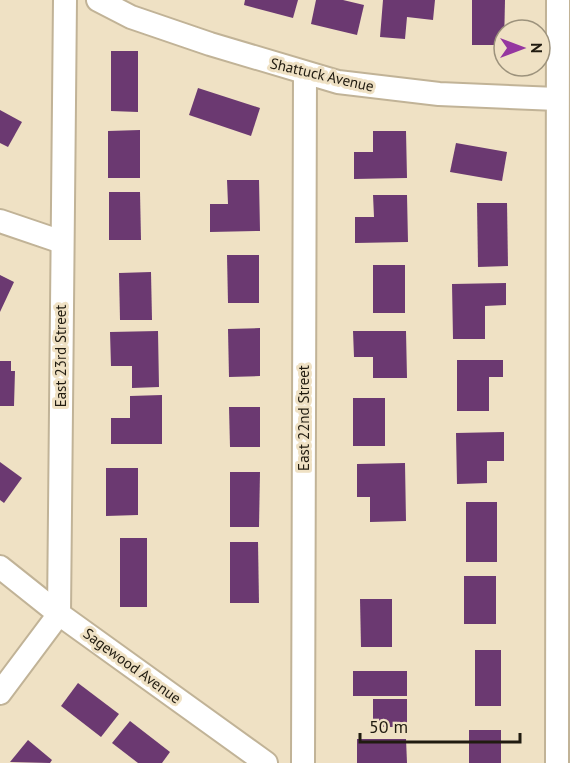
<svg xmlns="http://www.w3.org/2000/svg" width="570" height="763" viewBox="0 0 570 763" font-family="'PT Sans',sans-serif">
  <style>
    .building { fill: #6b3971 }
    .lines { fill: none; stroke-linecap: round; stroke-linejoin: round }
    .minor-casing { stroke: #c1b397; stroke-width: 26 }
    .minor { stroke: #fff; stroke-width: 22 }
    .labels { text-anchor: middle; stroke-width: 6; stroke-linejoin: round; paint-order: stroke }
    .street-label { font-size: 15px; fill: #201b10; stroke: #efe1c4 }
  </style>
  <rect width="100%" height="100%" fill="#efe1c4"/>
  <g class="building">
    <path d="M245 0H298L293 18 244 5Z"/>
    <path d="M316 0H343L364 5 357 35 311 24Z"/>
    <path d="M383 0H435L433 20 407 17 405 39 380 37Z"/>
    <path d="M472 0H505L504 45H472Z"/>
    <path d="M111 51H138V112L111 111Z"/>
    <path d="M198 88 260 108 251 136 189 115Z"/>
    <path d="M0 110 22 122 8 147 0 143Z"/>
    <path d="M140 130V178H108V131Z"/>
    <path d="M373 131H406L407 178 354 179V152H373Z"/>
    <path d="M456 143 507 152 502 181 450 172Z"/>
    <path d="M227 180H259L260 231 210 232V204H228Z"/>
    <path d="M109 192H140L141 240H109Z"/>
    <path d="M373 195H407L408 242 355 243V217H374Z"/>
    <path d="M477 203H507L508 266 478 267Z"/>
    <path d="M227 255H259V303H228Z"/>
    <rect x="373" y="265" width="32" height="48"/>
    <path d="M151 272 152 320H120L119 273Z"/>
    <path d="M0 275 14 282 0 312Z"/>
    <path d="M506 283V305L485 306V339H453L452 284Z"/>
    <path d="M260 328V376L229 377 228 329Z"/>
    <path d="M158 331 159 387 132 388V366H111L110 332Z"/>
    <path d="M353 331H406L407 378H373V357H354Z"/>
    <path d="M457 360H503V377H489V411H457Z"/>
    <path d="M0 361H11V371H15L14 406H0Z"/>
    <path d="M162 395V444H111V418H130V396Z"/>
    <rect x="353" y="398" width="32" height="48"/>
    <path d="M229 407H260V447H230Z"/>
    <path d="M504 432V461H487V483L457 484 456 433Z"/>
    <path d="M0 462 22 478 4 503 0 500Z"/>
    <path d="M405 463 406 521 370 522V497H357V464Z"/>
    <path d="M106 468H138V515L106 516Z"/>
    <path d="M230 472H260L259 527H230Z"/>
    <rect x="466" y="502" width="31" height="60"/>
    <rect x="120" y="538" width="27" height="69"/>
    <path d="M230 542H258L259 603H230Z"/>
    <rect x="464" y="576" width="32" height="48"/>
    <path d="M360 599H392V647H361Z"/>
    <rect x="475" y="650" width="26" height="56"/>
    <rect x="353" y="671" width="54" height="25"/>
    <path d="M78 683 119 714 101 737 61 706Z"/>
    <rect x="373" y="699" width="34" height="28"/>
    <path d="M130 721 170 752 162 763H138L112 743Z"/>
    <rect x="469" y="730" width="32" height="33"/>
    <path d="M357 739H406L407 763H357Z"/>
    <path d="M28 740 52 760 50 763 10 762Z"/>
  </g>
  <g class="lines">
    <defs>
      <g id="minor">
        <path d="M98 0 131 17 210 44 338 82 439 94 557 99"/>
        <path d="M0 221 62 242"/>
        <path d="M0 567 59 614 266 763"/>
        <path d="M0 693 59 614 65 0"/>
        <path d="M303 763 305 73"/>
        <path d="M557 763 558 0"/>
      </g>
    </defs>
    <use href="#minor" class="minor-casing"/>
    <use href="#minor" class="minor"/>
  </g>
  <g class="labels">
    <g class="street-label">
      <text transform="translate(322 75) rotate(13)" y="5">Shattuck Avenue</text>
      <text transform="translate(61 356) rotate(-90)" y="5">East 23rd Street</text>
      <text transform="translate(304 418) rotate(-90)" y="5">East 22nd Street</text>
      <text transform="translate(132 666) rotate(36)" y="5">Sagewood Avenue</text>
    </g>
  </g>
  <g transform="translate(522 48) rotate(90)"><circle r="28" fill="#efe1c4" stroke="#9c927c" stroke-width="1.5"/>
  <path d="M0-4.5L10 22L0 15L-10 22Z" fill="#9537a0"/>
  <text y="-9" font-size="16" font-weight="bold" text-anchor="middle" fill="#201b10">N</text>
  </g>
  <path d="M360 733v9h160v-9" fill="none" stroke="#201b10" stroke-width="3"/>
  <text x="369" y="733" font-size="18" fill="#201b10" stroke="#efe1c4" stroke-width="4.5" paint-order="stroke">50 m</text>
</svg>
